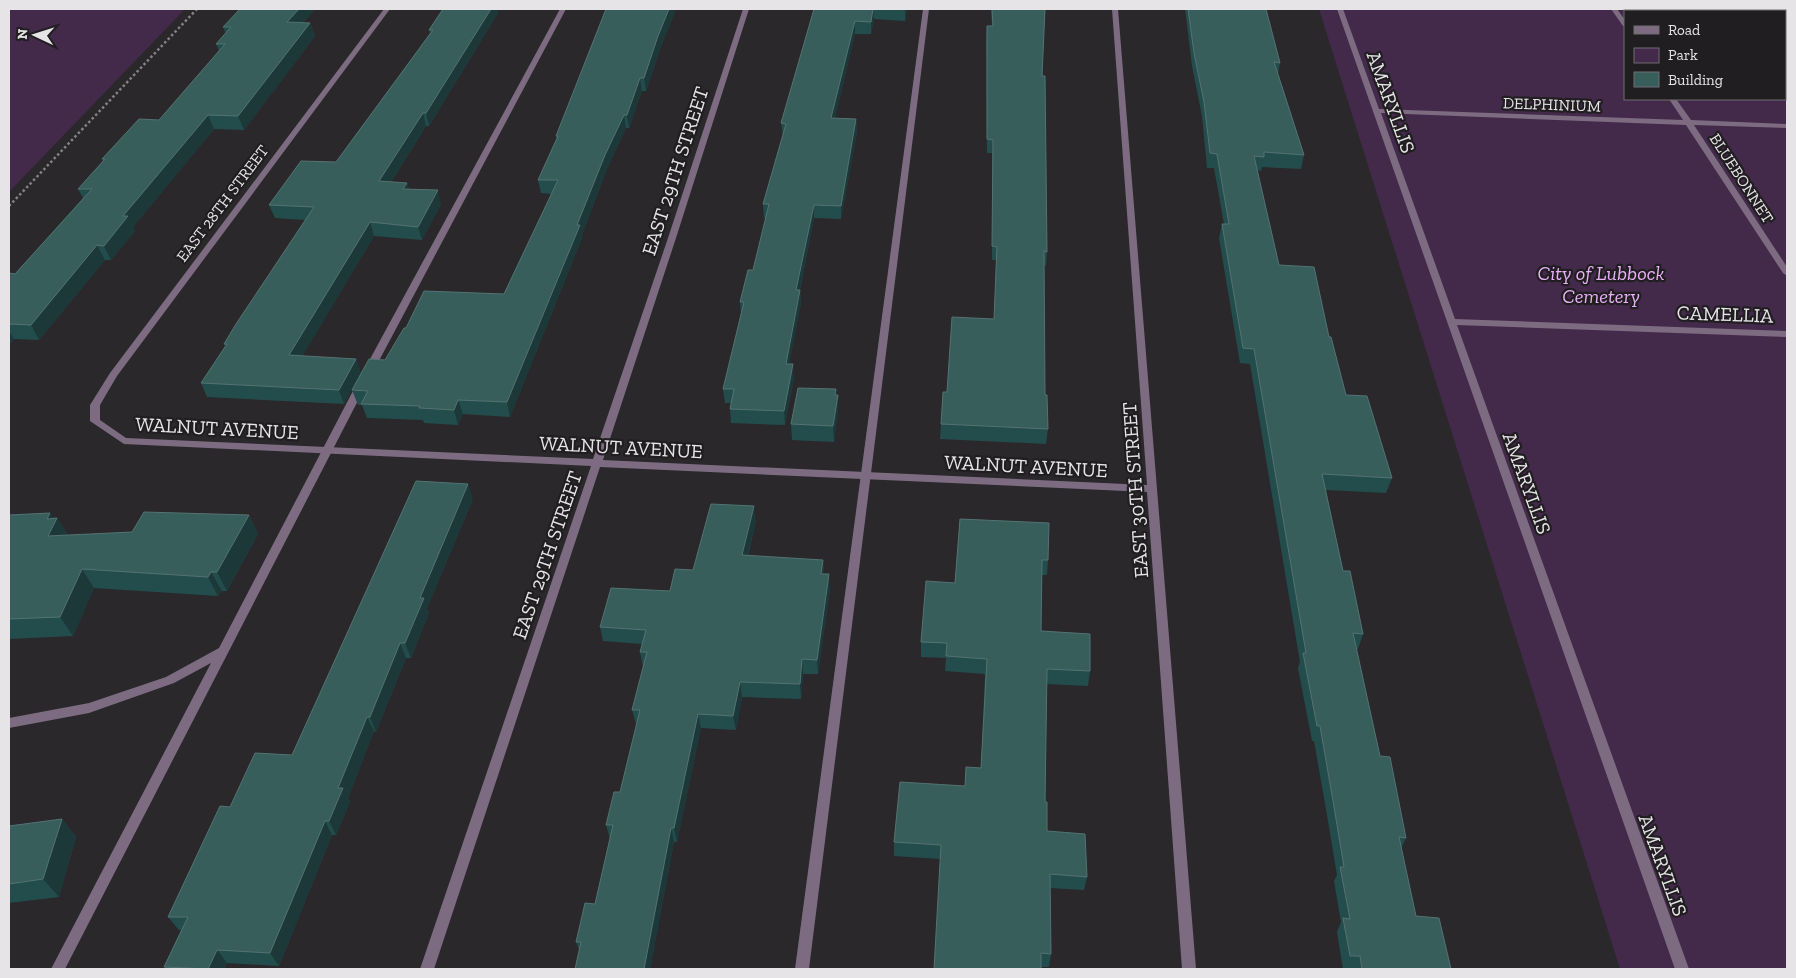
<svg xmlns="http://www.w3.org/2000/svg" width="1796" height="978" viewBox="0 0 1796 978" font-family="'Zilla Slab',serif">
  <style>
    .green { fill: #432a4a; fill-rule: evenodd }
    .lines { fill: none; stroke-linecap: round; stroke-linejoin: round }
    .path { stroke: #848285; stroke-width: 2.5; stroke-dasharray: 2.5 2.5; stroke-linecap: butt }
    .service { fill: #7d6c81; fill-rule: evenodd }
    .minor { fill: #7d6c81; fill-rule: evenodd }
    .wall { fill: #234d4c }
    .shaded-wall { fill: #1d3838 }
    .building { fill: #385e5c; stroke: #537372 }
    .labels { text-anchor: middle; stroke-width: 4.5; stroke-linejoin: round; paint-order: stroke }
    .far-street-label { font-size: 16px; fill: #e6e4e7; stroke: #211e21 }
    .street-label { font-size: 20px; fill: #e6e4e7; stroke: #211e21 }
    .park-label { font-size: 20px; font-style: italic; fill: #e9b1f8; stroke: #211e21 }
  </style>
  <rect width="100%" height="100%" fill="#2a282b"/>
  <g class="green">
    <path d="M9 9H185L9 192Z"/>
    <path d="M1319 9H1787V969H1620ZM1625 11H1785V99H1625Z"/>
  </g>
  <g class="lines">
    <path class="path" d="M9 206 197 9"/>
    <g class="service">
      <path d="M560 9H566L373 372 368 375 365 374 363 372Z"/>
      <path d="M923 9H929L809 969H795Z"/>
      <path d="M1337 9H1343L1379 109 1683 120 1669 99H1676L1691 120 1787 124V128L1694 125 1787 267V276L1783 273 1686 125 1381 113 1455 319 1787 331V337L1457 325 1689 969H1675Z"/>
      <path d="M1611 9H1617L1625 20V27L1623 26Z"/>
      <path d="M360 384 365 387 65 969H51L211 663 174 683 89 713 9 728V718L89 703 166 677 219 648 355 387Z"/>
    </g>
    <path class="minor" d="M384 9H390L117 376 100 405V420L126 438 593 459 668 238 743 9H749L676 238 603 460 1147 485 1112 9H1118L1196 969H1182L1147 492 600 467 434 969H420L591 466 124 444 90 421V405L110 373Z"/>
  </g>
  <g class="wall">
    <path d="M240 9H315L303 23H310L315 36 244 130 214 129 133 227 135 231 111 260H105L39 340 14 339 9 345V273L15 274 83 198 78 189 103 162 102 159 159 120 219 51 216 44 226 34 223 27Z"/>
    <path d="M443 9H497L498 13 429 126H426L391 182 407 183 409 189 441 204 422 240 374 236 302 356 356 359 361 373 344 404 207 397 201 383 225 346 224 344 305 220 275 218 269 205 336 162 430 33 429 30Z"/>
    <path d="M606 9H676L660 49 646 91H642L629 128H626L607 169 582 235V238L510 417 463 414 458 425 424 423 423 420 367 418 362 405H358L352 390 385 360 406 328 504 294 552 194 541 193 538 180 556 140V136Z"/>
    <path d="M814 9H907L905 21 874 19 871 34H855L835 118 856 119 857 132 841 219 814 218 800 290 801 303 789 364 794 378 785 425 731 423 730 409 731 403H725L723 389 741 314 740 302 753 270 766 218H764L763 204 783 136 781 123Z"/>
    <path d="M991 9H1045L1042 76 1047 252 1046 266 1044 265 1045 395 1048 429 1046 444 940 439 941 424 947 392 994 319 996 260H992V153H987L986 39 987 26H992Z"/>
    <path d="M1185 9H1266L1280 63 1278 73 1304 155 1301 169 1262 167 1261 171 1257 170 1279 265 1329 337 1346 395 1392 478 1386 493 1326 490 1343 571 1363 634 1358 649H1356L1380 756 1406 838 1401 848 1416 916 1451 969H1343L1337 932 1341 922 1334 881 1337 875 1327 815 1314 741H1312L1298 668 1300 662 1250 364 1240 363 1219 238 1222 224H1224L1214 168H1207L1202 116 1192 66Z"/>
    <path d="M836 395H838V410L834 442 792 440 791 424Z"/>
    <path d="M473 499 427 608 429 613 411 658H406L376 732 374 731 348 798 350 802 336 835H332L279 966 227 963 224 969H166L164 967 181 930H179L168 917 230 807 292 755Z"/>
    <path d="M9 515 57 518 68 535 132 532 249 515 258 534 227 591H222L218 596 94 588 73 636 9 639Z"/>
    <path d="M960 519 1048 560 1047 575H1042L1041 631 1090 671 1088 686 1047 684 1045 802 1047 831 1087 877 1084 890 1050 888 1051 954 1049 967H1041L940 859 894 856V842L965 786 981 768 985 674 945 671 946 658 921 657V642L955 583Z"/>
    <path d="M756 521 748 556 823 560 824 574 830 589 818 674H803L801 699 742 697 736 730 701 728 677 842H674L650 969H575L579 950 576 942 595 904 610 839 606 825 620 792 637 724H636L632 710 643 667 640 652 642 644 603 641 600 627 670 591 693 570Z"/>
    <path d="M62 819 76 837 59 897 9 903V826Z"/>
  </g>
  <g class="shaded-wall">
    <path d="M299 9H315L291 36 287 22Z"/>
    <path d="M491 9H497L498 13 429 126 426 113Z"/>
    <path d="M669 9H676L660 49 646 91 644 78 658 36Z"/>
    <path d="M873 9 874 19 871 34V22Z"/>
    <path d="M905 9H907L905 21Z"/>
    <path d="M855 21V34L832 131 831 118Z"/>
    <path d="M310 23 315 36 244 130 238 116Z"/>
    <path d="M640 78 642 91 629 128 627 115Z"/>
    <path d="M423 113 426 126 383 194 379 181Z"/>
    <path d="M208 115 214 129 133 227 135 231 111 260 104 246 123 216Z"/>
    <path d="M624 115 626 128 607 169 582 235V238L510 417 507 402 605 155Z"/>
    <path d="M856 119 857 132 841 219V206Z"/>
    <path d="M407 183 411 196 403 189Z"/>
    <path d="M438 190 441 204 422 240 418 227Z"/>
    <path d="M814 205V218L797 303 796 290Z"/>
    <path d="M370 222 374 236 295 369 289 355Z"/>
    <path d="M97 245 105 260 39 340 31 325Z"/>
    <path d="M800 290 801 303 787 378 786 364Z"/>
    <path d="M9 331 14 339 9 345Z"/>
    <path d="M356 359 361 373 344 404 339 390Z"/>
    <path d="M793 364 794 378 785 425 784 411Z"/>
    <path d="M838 395V410L834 442 833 426Z"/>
    <path d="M458 400 463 414 458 425 454 410Z"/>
    <path d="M468 484 473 499 427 608 429 613 411 658 405 643 420 598Z"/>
    <path d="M754 506 756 521 744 570 742 555Z"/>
    <path d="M50 513 55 522 57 518 69 537 48 536 47 519Z"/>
    <path d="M249 515 258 534 227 591 217 572Z"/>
    <path d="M823 560 824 575 821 574Z"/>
    <path d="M82 569 94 588 73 636 60 617Z"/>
    <path d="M211 572 222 591 218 596 208 577Z"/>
    <path d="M829 574 830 589 818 674 817 660Z"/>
    <path d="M400 643 406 658 376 732 370 717Z"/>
    <path d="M802 659 803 674 801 699 800 684Z"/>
    <path d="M740 682 742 697 736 730 733 716Z"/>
    <path d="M698 714 701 728 677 842 674 828Z"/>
    <path d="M367 717 374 731 348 798 350 802 336 835 329 821 338 788Z"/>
    <path d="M62 819 76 837 59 897 43 879Z"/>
    <path d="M325 821 332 835 279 966 270 953Z"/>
    <path d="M671 828 674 842 650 969H644Z"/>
    <path d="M217 950 227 963 224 969H208Z"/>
  </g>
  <g class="building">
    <path d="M240 9H299L287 22 310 23 238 116 208 115 123 216H128L104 246 97 245 31 325 9 324V273L15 274 92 189H78L105 159H102L139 119 159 120 225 44H216L231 27H223Z"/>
    <path d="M443 9H491L426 113H423L379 181 407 183 403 189 438 190 418 227 370 222 289 355 356 359 339 390 201 383 227 344H224L236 324 314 207 269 205 301 161 336 162 433 30H429Z"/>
    <path d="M606 9H669L658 36 644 78H640L627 115H624L605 155 577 225H580L507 402 458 400 454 410 419 408 420 406 361 404 368 391 352 390 369 359 385 360 404 328H406L424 291 504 294 558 180H538L558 136H556Z"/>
    <path d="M814 9H873L871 22 855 21 831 118 856 119 841 206 814 205 796 290H800L786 364H793L784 411 730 409 734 389H723L744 302H740L748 270H753L769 204H763L786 124 781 123Z"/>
    <path d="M992 9H1045L1042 76H1045L1047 252 1044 251 1045 395H1047L1048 429 941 424 943 392H947L952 317 994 319 997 247 992 246 993 140 987 139V26H993Z"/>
    <path d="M1188 9H1266L1280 63 1274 62 1304 155 1264 152V157L1254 156 1279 265 1314 267 1329 337H1331L1346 395 1367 396 1392 478 1322 474 1343 571H1350L1363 634 1353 633 1380 756 1390 757 1406 838 1399 837 1416 916 1439 918 1451 969H1362L1360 956H1350L1343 918 1350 919 1340 867H1344L1333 801 1320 726H1317L1303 653H1306L1254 349 1243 348 1222 224H1229L1217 154 1210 153 1204 102 1194 53Z"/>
    <path d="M798 388 836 389 835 395H838L833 426 791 424Z"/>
    <path d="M416 481 468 484 420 598H424L405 643H400L370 717H367L338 788H343L329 821H325L270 953 217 950 208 969 164 967 188 917H168L220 806 230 807 255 753 292 755Z"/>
    <path d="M711 504 754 506 742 555 823 560 821 574H829L817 660 802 659 800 684 740 682 733 716 698 714 674 828H671L644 969H575L581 942H576L585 903 595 904 613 825H606L614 792H620L640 710H632L647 652H640L646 630 600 627 611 588 670 591 675 569 693 570Z"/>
    <path d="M144 512 249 515 217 572H211L208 577 82 569 60 617 9 619V515L50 513 47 519 57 518 48 536 132 532Z"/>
    <path d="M960 519 1049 523 1048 560H1042L1041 631 1090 634V671L1047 669 1045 802H1047V831L1085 834 1087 877 1050 874 1051 954 1041 953V969H934L941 845 894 842 900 782 965 786 966 767 981 768 987 659 946 656 947 643 921 642 926 581 955 583Z"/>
    <path d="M62 819 43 879 9 884V826Z"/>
  </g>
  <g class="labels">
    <g class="far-street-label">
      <text transform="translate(1552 104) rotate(2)" y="6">DELPHINIUM</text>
      <text transform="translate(1742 178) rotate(57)" y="6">BLUEBONNET</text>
      <text transform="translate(222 203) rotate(-53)" y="6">EAST 28TH STREET</text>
    </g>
    <g class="street-label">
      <text transform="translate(1391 102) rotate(70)" y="7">AMARYLLIS</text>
      <text transform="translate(675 171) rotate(-72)" y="7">EAST 29TH STREET</text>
      <text transform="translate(1725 314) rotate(2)" y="7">CAMELLIA</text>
      <text transform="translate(217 428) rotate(3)" y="7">WALNUT AVENUE</text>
      <text transform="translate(621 447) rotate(3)" y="7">WALNUT AVENUE</text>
      <text transform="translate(1026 466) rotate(3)" y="7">WALNUT AVENUE</text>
      <text transform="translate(1527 483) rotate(70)" y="7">AMARYLLIS</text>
      <text transform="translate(1135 490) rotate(-94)" y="7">EAST 30TH STREET</text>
      <text transform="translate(547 555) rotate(-71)" y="7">EAST 29TH STREET</text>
      <text transform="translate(1663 865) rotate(70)" y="7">AMARYLLIS</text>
    </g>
    <g class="park-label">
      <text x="1601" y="280">City of Lubbock<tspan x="1601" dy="23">Cemetery</tspan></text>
    </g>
  </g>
  <rect width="1796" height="978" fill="none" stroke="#e6e4e7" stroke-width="20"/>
  <rect x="1624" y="10" width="162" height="90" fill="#211e21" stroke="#706d70"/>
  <rect x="1634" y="26" width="25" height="8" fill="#7d6c81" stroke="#706d70"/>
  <text x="1668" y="35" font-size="15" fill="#e6e4e7">Road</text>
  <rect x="1634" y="48" width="25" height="15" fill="#432a4a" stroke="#706d70"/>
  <text x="1668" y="60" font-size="15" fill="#e6e4e7">Park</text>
  <rect x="1634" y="72" width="25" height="15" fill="#385e5c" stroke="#706d70"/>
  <text x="1668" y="85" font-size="15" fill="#e6e4e7">Building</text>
  <g transform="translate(35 35) rotate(274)" stroke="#211e21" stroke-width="4" paint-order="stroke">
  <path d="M0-4L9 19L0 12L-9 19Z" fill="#e6e4e7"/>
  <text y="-8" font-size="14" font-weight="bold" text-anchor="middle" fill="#e6e4e7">N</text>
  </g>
</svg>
